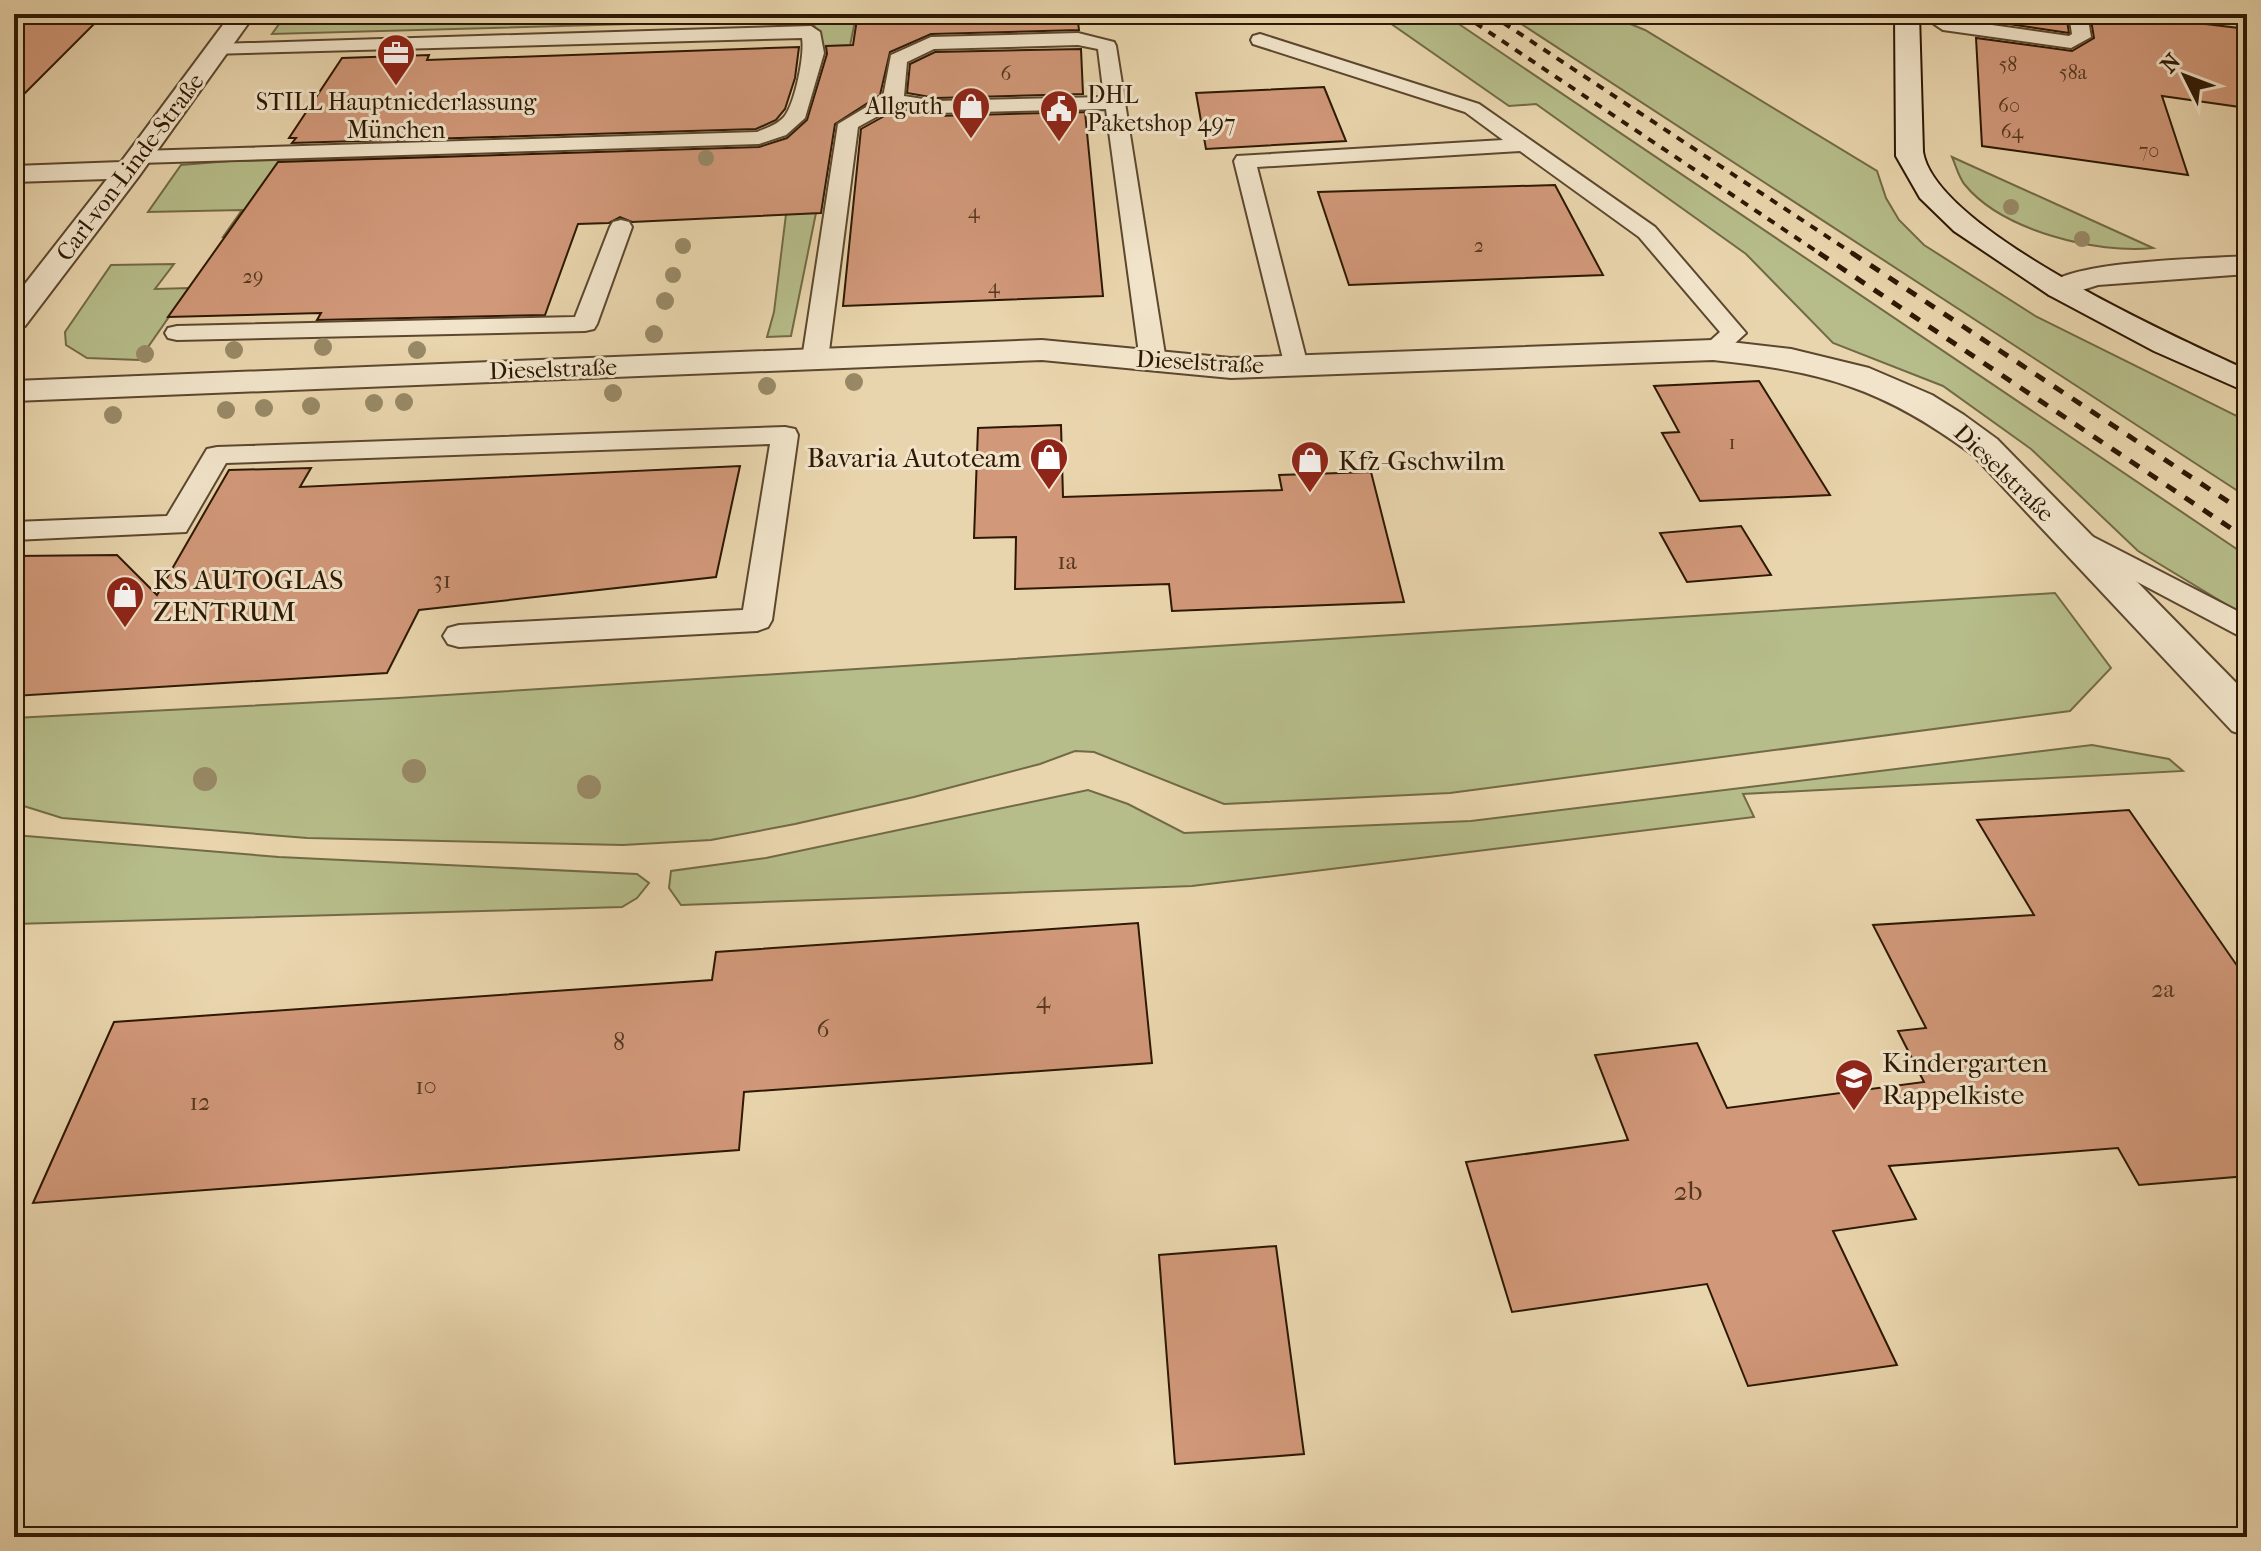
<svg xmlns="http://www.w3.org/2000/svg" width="2261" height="1551" viewBox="0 0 2261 1551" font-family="'IM FELL French Canon',serif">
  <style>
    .green { fill: #b6bd8a; stroke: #726a46; stroke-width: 2 }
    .building { fill: #d19879; stroke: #2d1803; stroke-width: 2 }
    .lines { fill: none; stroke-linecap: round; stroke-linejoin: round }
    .lane-casing { stroke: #5c472e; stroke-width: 4 }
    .street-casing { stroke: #5c472e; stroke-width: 4 }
    .secondary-casing { stroke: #2d1803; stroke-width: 4 }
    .lane { fill: #f1e4ca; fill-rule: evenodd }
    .street { fill: #f1e4ca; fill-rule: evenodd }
    .secondary { fill: #f1e4ca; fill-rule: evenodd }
    .rail-far1 { stroke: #2d1803; stroke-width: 4; stroke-dasharray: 8 8; stroke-linecap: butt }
    .rail { stroke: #2d1803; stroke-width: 5; stroke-dasharray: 11 11; stroke-linecap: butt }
    .tree { fill: #988966 }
    .labels { text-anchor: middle; stroke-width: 6; stroke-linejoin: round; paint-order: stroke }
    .far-number-label { font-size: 20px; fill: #563820 }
    .far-poi-label { font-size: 24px; fill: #2d1803; stroke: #f1e4ca; text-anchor: start }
    .far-street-label { font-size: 24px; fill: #2d1803; stroke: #f1e4ca }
    .number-label { font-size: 24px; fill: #563820 }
    .poi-label { font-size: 28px; fill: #2d1803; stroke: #f1e4ca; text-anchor: start }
    .near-number-label { font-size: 28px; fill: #563820 }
  </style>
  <rect width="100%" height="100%" fill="#e9d5ad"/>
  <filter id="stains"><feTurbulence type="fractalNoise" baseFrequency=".0025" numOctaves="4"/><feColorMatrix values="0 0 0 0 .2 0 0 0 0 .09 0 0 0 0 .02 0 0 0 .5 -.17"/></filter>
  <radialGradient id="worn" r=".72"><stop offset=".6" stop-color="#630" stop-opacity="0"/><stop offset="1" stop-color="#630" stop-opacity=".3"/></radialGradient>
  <g class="green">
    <path d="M516 14H914L856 16 791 336 767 337 774 312 788 198 365 234 223 237 242 210 148 212 181 165 230 161 766 150 792 142 799 130 823 44 811 19 272 34 282 20Z"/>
    <path d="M1377 14H1444L2247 556V617L2138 551 2031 449 1943 386 1833 343 1746 254 1536 104 1509 106Z"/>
    <path d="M1506 14H1606L1645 30 1877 171 1886 198 1899 220 1924 245 2037 317 2247 421V497Z"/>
    <path d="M1952 157 2153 248C2097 254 2003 231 1965 185 1959 178 1956 166 1952 157Z"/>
    <path d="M174 264 155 289 189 288 139 360 87 358 66 345 65 332 111 265Z"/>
    <path d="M2055 593 2111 668 2070 711 1450 793 1224 804 1094 752 1075 751 1040 764 914 797 795 824 711 840 623 845 307 838 62 818 14 803V718L398 698Z"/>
    <path d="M2092 745 2169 759 2183 771 1743 794 1754 817 1192 886 681 905 669 888 671 871 766 858 1088 790 1128 804 1184 833 1471 821Z"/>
    <path d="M14 835 279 857 637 874 649 883 637 898 622 907 14 924Z"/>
  </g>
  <g class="building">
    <path d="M14 14H104L14 104Z"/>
    <path d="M1077 14 1079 30 931 34 890 52 880 95 835 124 821 213 632 222 620 217 609 223 578 224 545 315 317 320 321 313 168 317 278 162 759 147 787 138 807 120 827 54 826 46 853 45 857 19Z"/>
    <path d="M1974 14H2066L2069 33 1974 19Z"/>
    <path d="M2090 14H2122L2247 29V108L2162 96 2188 175 1982 146 1976 38 2072 51 2094 38Z"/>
    <path d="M799 47 795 78 785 109 776 120 756 129 292 143 296 138H289L342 58 429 55 427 60Z"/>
    <path d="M1081 49 1083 94 936 98 907 93 910 64 935 52Z"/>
    <path d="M1324 87 1346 141 1206 149 1196 93Z"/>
    <path d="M897 109 936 116 1085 112 1103 296 843 306 861 129Z"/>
    <path d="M1555 185 1603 275 1349 285 1318 192Z"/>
    <path d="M1759 381 1830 495 1700 501 1662 433 1679 432 1654 386Z"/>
    <path d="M1061 425 1063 497 1282 490 1279 475 1371 472 1404 602 1172 611 1169 584 1015 589 1016 537 974 538 978 428Z"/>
    <path d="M740 466 716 577 419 610 387 673 14 696V556L117 555 157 595 229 470 311 468 300 487Z"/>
    <path d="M1741 526 1771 575 1687 582 1660 533Z"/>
    <path d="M2129 810 2247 980V1176L2139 1185 2118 1148 1889 1166 1916 1219 1833 1231 1897 1365 1748 1386 1707 1284 1512 1312 1466 1162 1628 1140 1595 1055 1697 1043 1727 1108 1924 1082 1898 1031 1926 1028 1873 925 2034 915 1977 820Z"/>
    <path d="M1138 923 1152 1063 744 1092 739 1150 33 1203 114 1022 712 980 716 952Z"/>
    <path d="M1276 1246 1304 1454 1175 1464 1159 1255Z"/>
  </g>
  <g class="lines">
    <defs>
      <g id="lane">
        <path d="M2069 14H2087L2091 37 2071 48 1943 30 1934 24 1943 18 2069 36 2072 34Z"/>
        <path d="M811 26 820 32 824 53 805 118 786 135 759 144 139 163 128 157 139 151 757 132C766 128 777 125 784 117 795 104 805 54 802 38L210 54 207 50 217 44Z"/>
        <path d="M1078 33 1114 42 1116 46 1166 361 1162 366H1144L1140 361 1106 109 936 113 896 106 858 127 828 359 824 364H806L802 359 838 124 883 97 891 55 931 37ZM1078 45 1098 49 1104 97 936 101 904 96 907 62 934 49Z"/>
        <path d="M1260 34 1479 104 1655 227 1746 333 1722 355H1704L1700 350 1720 332 1639 237 1520 151 1257 167 1308 366 1304 371H1286L1234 161 1237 156 1503 140 1465 112 1253 44 1251 40 1253 36Z"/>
        <path d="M621 220 629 222 632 227 597 324 594 329 585 331 177 340 168 338 165 333 168 328 177 326 575 317 610 227 613 222Z"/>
        <path d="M785 427 795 429 798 435 772 620 768 627 757 631 459 647 448 644 443 636 448 628 459 625 743 610 770 444 226 463 186 532 14 540V522L167 516 207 449 217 447Z"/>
        <path d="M2070 525 2247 616V640L2060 541 2055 534 2060 527Z"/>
      </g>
      <g id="street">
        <path d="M231 14H255L139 176 25 326 14 329V298L107 179 14 182V166L121 162Z"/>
        <path d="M2247 256V274L2098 285 2060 297 2049 295 2045 288C2064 260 2209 259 2247 256Z"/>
        <path d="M1042 340 1231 358 1713 340 1791 349 1869 368 1932 395 1964 415 1997 439 2247 694V736L2232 731 1973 455C1883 388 1822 371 1713 360L1231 378 1042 360 14 401V381Z"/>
      </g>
      <path id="secondary" d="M1895 14H1919L1923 152C1936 230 2177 338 2247 370V392L2154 351 2049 295 1954 231 1920 198 1896 156Z"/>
    </defs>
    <use href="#lane" class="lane-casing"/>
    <use href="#street" class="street-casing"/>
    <use href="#secondary" class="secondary-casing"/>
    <use href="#lane" class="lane"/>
    <use href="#street" class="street"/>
    <use href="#secondary" class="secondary"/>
    <g class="rail-far1">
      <path d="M1462 14 1822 255"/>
      <path d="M1490 14 1855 255"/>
    </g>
    <g class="rail">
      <path d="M1819 253 2247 539"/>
      <path d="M1852 253 2247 514"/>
    </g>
  </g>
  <g class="tree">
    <circle cx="706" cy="158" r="8"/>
    <circle cx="2011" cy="207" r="8"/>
    <circle cx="2082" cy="239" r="8"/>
    <circle cx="683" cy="246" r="8"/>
    <circle cx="673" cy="275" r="8"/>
    <circle cx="665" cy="301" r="9"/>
    <circle cx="654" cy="334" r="9"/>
    <circle cx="323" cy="347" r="9"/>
    <circle cx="234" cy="350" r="9"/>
    <circle cx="417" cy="350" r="9"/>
    <circle cx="145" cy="354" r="9"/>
    <circle cx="854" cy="382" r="9"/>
    <circle cx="767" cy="386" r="9"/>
    <circle cx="613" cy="393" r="9"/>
    <circle cx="404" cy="402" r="9"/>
    <circle cx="374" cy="403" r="9"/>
    <circle cx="311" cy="406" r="9"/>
    <circle cx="264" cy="408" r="9"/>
    <circle cx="226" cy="410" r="9"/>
    <circle cx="113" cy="415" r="9"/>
    <circle cx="414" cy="771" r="12"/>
    <circle cx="205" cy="779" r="12"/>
    <circle cx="589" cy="787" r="12"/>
  </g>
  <defs>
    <symbol id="office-pin" viewBox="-11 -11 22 30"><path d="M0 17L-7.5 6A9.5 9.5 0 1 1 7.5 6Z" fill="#8f2418" stroke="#f1e4ca"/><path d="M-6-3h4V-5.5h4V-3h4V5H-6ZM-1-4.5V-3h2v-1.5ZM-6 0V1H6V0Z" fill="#fff"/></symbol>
    <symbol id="shop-pin" viewBox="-11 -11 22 30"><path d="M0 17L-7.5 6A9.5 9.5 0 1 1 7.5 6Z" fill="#8f2418" stroke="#f1e4ca"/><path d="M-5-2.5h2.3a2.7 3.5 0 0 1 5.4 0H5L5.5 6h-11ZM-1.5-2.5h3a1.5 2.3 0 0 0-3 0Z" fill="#fff"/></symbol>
    <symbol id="civic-pin" viewBox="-11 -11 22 30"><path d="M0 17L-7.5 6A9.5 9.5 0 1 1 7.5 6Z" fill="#8f2418" stroke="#f1e4ca"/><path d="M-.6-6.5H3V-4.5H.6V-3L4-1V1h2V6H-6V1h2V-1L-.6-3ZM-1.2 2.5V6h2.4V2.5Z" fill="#fff"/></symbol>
    <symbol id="school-pin" viewBox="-11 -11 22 30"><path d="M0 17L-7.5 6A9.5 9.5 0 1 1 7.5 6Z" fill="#8f2418" stroke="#f1e4ca"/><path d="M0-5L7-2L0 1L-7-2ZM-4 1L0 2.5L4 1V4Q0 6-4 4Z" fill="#fff"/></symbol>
  </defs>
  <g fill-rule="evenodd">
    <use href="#office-pin" x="374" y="31" width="44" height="60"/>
    <use href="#shop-pin" x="949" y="84" width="44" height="60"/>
    <use href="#civic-pin" x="1037" y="87" width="44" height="60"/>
    <use href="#shop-pin" x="1027" y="435" width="44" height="60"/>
    <use href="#shop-pin" x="1288" y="438" width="44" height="60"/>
    <use href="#shop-pin" x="103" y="573" width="44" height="60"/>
    <use href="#school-pin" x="1832" y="1056" width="44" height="60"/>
  </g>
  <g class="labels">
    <g class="far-number-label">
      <text x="2008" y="71">58</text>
      <text x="2073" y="79">58a</text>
      <text x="1006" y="80">6</text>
      <text x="2009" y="112">60</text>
      <text x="2012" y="138">64</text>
      <text x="2149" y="157">70</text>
      <text x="974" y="218">4</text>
      <text x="1479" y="252">2</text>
      <text x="253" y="283">29</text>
      <text x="994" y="293">4</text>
      <text x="1732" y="449">1</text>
    </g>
    <g class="far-poi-label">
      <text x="1087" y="103">DHL<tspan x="1087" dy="28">Paketshop 497</tspan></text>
      <text x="396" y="110" text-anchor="middle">STILL Hauptniederlassung<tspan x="396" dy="28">München</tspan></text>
      <text x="943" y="114" text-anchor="end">Allguth</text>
    </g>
    <g class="far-street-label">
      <text transform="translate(130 167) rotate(-53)" y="8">Carl-von-Linde-Straße</text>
      <text transform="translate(1200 362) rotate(3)" y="8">Dieselstraße</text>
      <text transform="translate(553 369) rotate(-2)" y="8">Dieselstraße</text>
      <text transform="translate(2004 473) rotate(44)" y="8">Dieselstraße</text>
    </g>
    <g class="number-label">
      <text x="1067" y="569">1a</text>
      <text x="442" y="588">31</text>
      <text x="2163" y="997">2a</text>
      <text x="1043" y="1008">4</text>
      <text x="823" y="1037">6</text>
      <text x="619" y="1050">8</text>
      <text x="426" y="1094">10</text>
      <text x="200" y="1110">12</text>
    </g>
    <g class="poi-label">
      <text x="1021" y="467" text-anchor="end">Bavaria Autoteam</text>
      <text x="1338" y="470">Kfz-Gschwilm</text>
      <text x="153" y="589">KS AUTOGLAS<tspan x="153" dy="32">ZENTRUM</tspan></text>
      <text x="1882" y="1072">Kindergarten<tspan x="1882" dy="32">Rappelkiste</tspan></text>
    </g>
    <g class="near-number-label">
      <text x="1688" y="1200">2b</text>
    </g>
  </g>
  <rect width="2261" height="1551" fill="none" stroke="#e9d5ad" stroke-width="48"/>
  <rect x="16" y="16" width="2229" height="1519" fill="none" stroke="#2d1803" stroke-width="4"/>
  <rect x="24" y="24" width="2213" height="1503" fill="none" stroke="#2d1803" stroke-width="2"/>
  <g transform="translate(2185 76) rotate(312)" stroke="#f1e4ca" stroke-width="6" paint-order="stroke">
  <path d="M0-6L14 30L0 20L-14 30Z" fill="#2d1803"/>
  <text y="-12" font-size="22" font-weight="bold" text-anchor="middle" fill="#2d1803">N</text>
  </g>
  <rect width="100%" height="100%" filter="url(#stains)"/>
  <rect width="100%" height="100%" fill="url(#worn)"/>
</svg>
